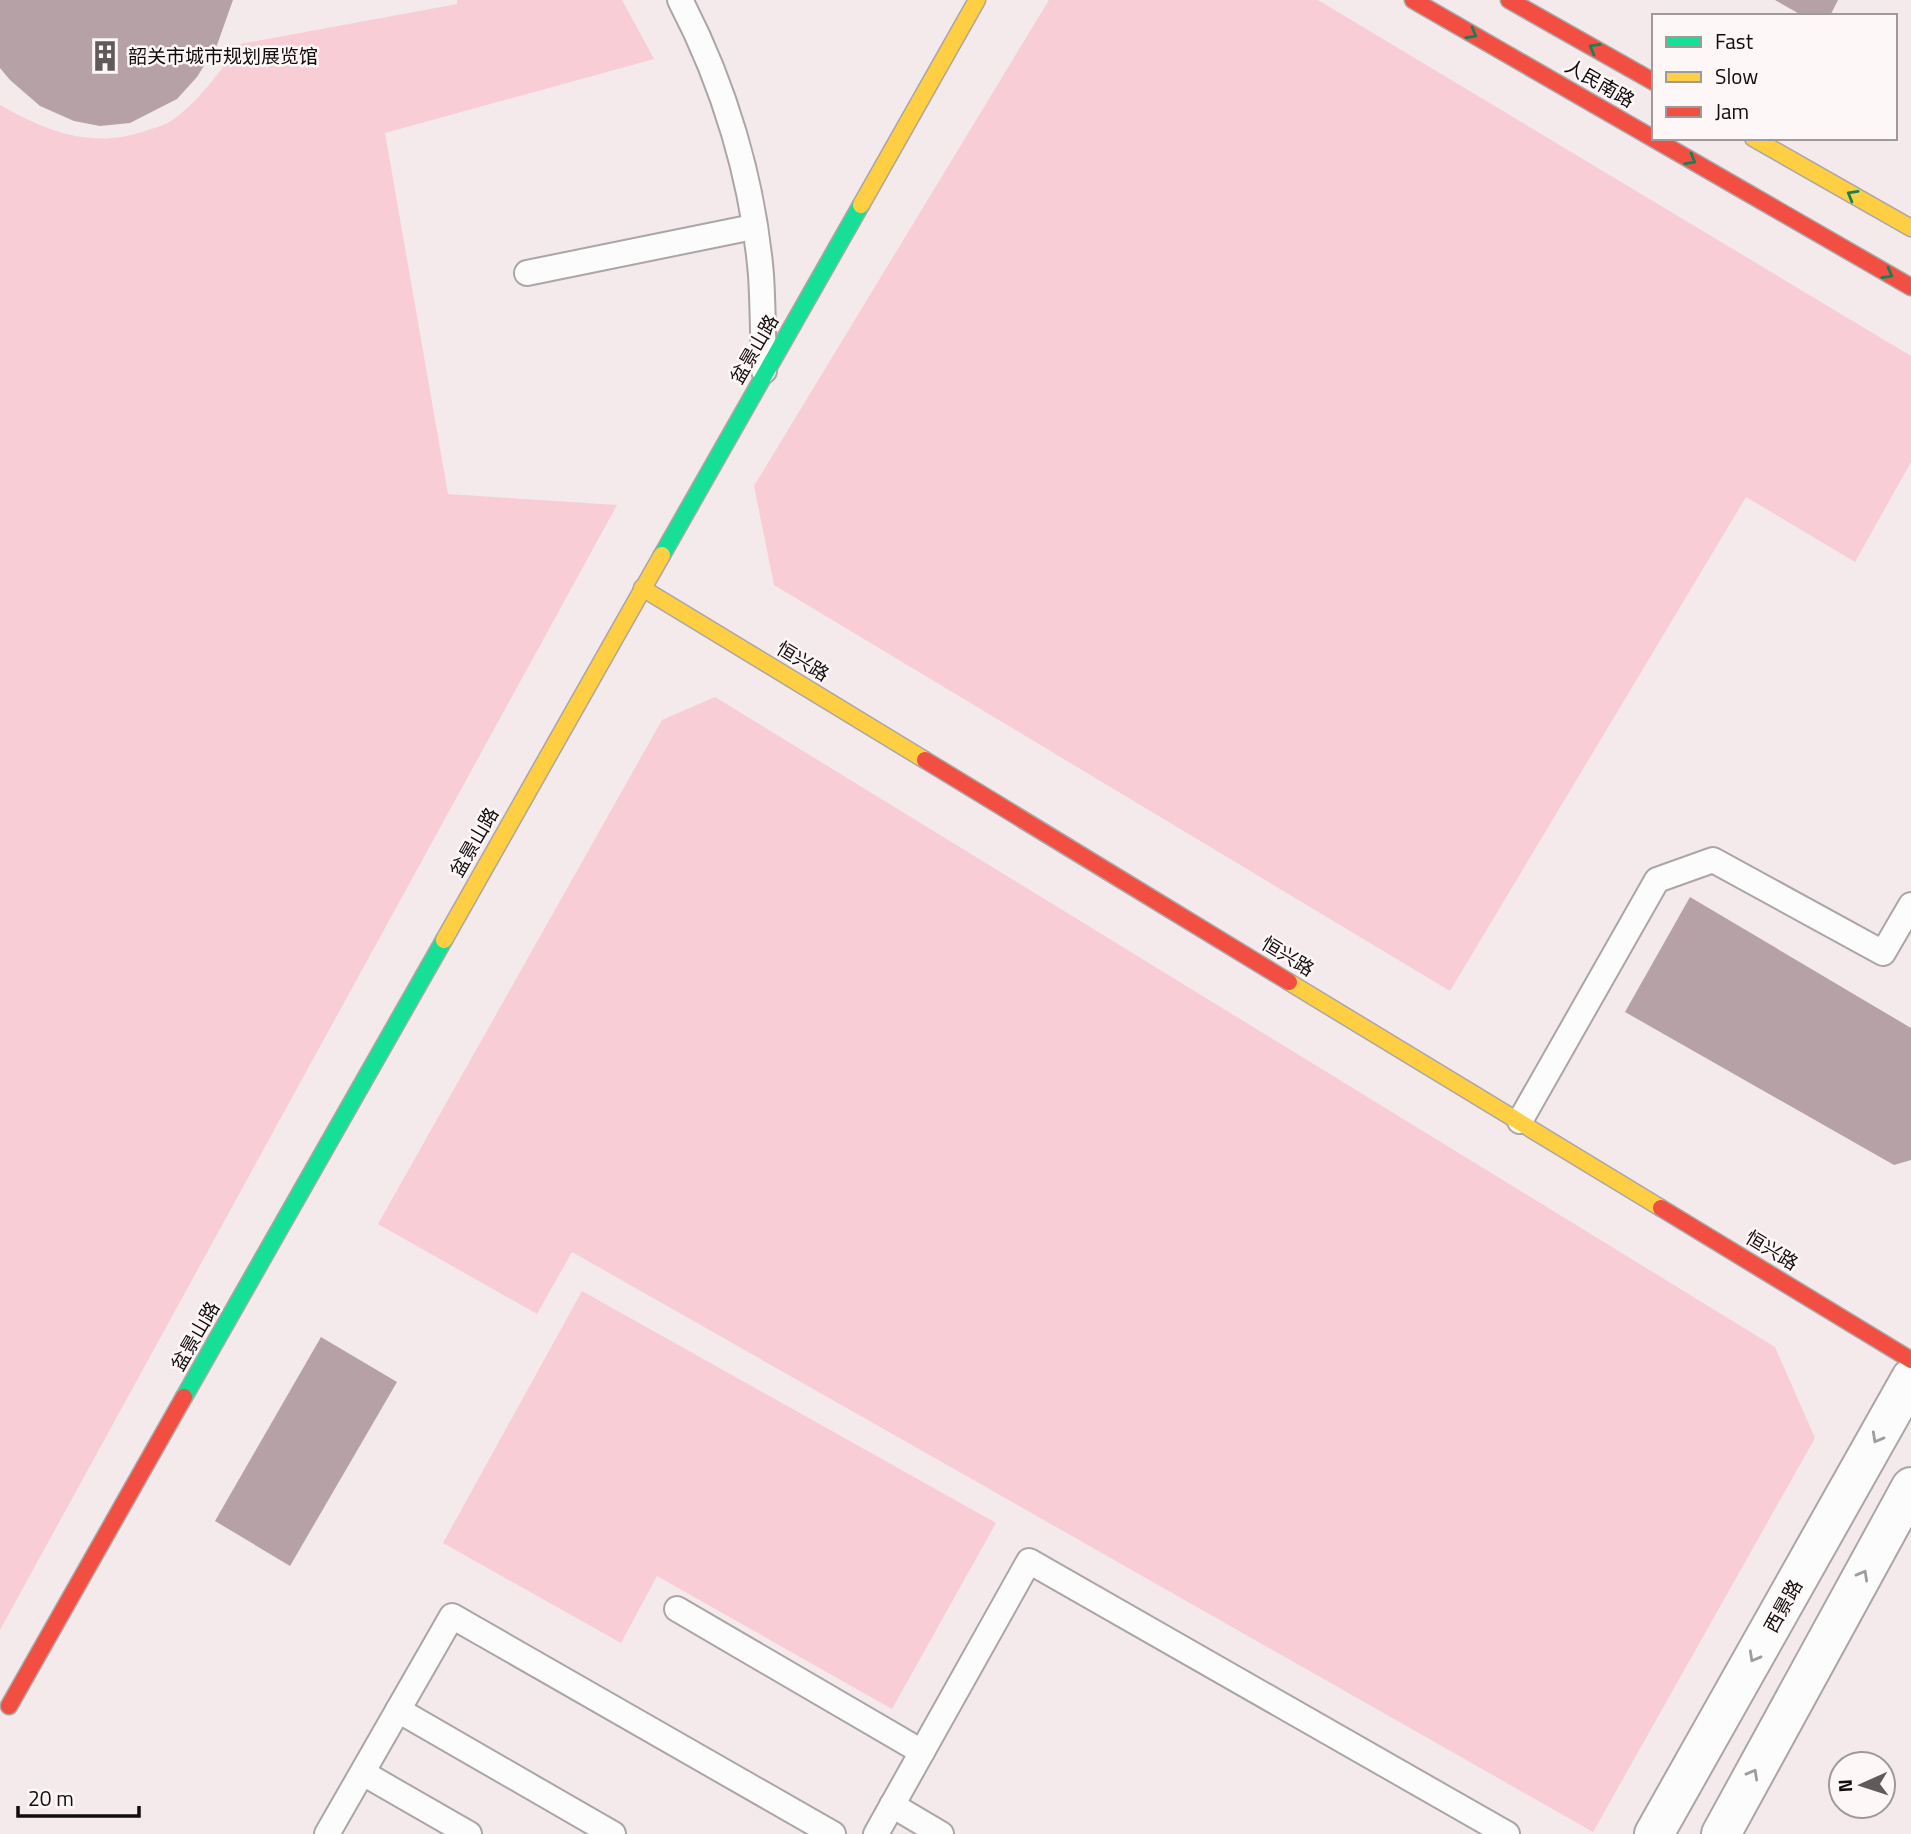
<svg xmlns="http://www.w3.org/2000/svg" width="1911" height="1834" viewBox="0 0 1911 1834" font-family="'Titillium Web','Noto Sans SC',sans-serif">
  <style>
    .green { fill: #f8cdd5 }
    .building { fill: #b6a1a6 }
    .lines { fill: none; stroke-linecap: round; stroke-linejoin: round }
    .lane-casing { stroke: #aca5a6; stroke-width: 28 }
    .street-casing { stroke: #aca5a6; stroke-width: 42 }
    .fast-casing { stroke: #aca5a6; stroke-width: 19 }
    .slow-casing { stroke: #aca5a6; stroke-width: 19 }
    .jam-casing { stroke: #aca5a6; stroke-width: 19 }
    .lane { stroke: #fdfcfc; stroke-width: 24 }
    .street { stroke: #fdfcfc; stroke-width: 38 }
    .fast { stroke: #16e098; stroke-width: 16 }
    .slow { stroke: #ffcf43; stroke-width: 16 }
    .jam { stroke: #f24e42; stroke-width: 16 }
    .oneway { stroke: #148159 }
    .oneway2 { stroke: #9f9c9c }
    .labels { text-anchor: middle; stroke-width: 5; stroke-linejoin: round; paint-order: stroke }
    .poi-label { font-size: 19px; fill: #110c0d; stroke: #fef7f8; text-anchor: start }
    .street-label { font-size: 19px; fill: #110c0d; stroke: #fef7f8 }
  </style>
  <rect width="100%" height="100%" fill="#f4eaec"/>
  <g class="green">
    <path d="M457 0H622L654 59 385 133 448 494 617 505 0 1630V105C48 132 93 150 148 130 154 128 162 126 168 123 197 105 220 71 240 44L457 4Z"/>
    <path d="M1049 0H1318L1911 356V462L1855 562 1746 497 1450 991 774 585 754 486Z"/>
    <path d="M715 697 1775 1347 1815 1438 1593 1832 572 1252 537 1314 378 1224 662 720Z"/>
    <path d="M582 1291 996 1523 892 1709 657 1576 621 1643 443 1543Z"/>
  </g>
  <g class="building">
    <path d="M0 0H233L217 45 197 77 177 99 130 123 100 126 74 121 40 106 10 80 0 68Z"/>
    <path d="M1775 0H1838L1830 16H1803Z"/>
    <path d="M1690 897 1911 1028V1160L1894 1165 1625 1012Z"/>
    <path d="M321 1337 397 1382 290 1566 215 1521Z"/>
  </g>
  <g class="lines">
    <defs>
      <g id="lane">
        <path d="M680 0C724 84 753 180 761 275 763 307 763 339 764 371"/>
        <path d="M527 273 753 227"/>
        <path d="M1520 1121 1657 880 1713 860 1883 953 1911 905"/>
        <path d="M677 1609 922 1752"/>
        <path d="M398 1710 613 1834"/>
        <path d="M363 1773 469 1834"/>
        <path d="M892 1805 941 1834"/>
        <path d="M327 1834 452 1616 833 1834"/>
        <path d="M876 1834 1029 1561 1507 1834"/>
      </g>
      <g id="street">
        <path d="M1654 1834 1911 1378"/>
        <path d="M1721 1834 1911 1487"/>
      </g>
      <g id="fast">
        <path d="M662 555 861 205"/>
        <path d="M184 1397 444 940"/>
      </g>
      <g id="slow">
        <path d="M1753 138 1911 228"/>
        <path d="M861 205 977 0"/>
        <path d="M642 588 925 760"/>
        <path d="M444 940 662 555"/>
        <path d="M1289 982 1661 1208"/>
      </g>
      <g id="jam">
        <path d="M1413 0 1911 287"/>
        <path d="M1509 0 1654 82"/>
        <path d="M925 760 1289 982"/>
        <path d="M1661 1208 1911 1360"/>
        <path d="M9 1706 184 1397"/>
      </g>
    </defs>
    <use href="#lane" class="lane-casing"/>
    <use href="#street" class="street-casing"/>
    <use href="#fast" class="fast-casing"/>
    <use href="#slow" class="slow-casing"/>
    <use href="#jam" class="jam-casing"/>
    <use href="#lane" class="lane"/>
    <use href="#street" class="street"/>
    <use href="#fast" class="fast"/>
    <use href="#slow" class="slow"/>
    <use href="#jam" class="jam"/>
  </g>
  <defs><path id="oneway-chevron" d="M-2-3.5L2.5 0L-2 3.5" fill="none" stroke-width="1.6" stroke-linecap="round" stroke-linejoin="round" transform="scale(1.75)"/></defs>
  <g class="oneway">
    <use href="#oneway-chevron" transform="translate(1472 34) rotate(30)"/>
    <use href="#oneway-chevron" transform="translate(1594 48) rotate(-150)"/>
    <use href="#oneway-chevron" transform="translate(1691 160) rotate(30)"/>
    <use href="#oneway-chevron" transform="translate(1852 195) rotate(-150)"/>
    <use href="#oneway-chevron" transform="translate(1888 274) rotate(30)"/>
  </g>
  <g class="oneway2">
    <use href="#oneway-chevron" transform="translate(1877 1438) rotate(119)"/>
    <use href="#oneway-chevron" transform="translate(1863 1575) rotate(-61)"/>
    <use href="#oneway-chevron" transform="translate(1754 1657) rotate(119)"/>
    <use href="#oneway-chevron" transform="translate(1753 1774) rotate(-61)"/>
  </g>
  <defs>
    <symbol id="building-bare" viewBox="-9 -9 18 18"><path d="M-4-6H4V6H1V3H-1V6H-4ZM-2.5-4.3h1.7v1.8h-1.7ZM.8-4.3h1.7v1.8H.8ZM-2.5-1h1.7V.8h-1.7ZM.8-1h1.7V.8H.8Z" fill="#605a5b" stroke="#fef7f8" stroke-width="2.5" paint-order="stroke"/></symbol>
  </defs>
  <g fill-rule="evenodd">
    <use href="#building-bare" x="83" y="34" width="44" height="44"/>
  </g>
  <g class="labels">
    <g class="poi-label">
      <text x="128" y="63">韶关市城市规划展览馆</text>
    </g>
    <g class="street-label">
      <text transform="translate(1600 83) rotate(30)" y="7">人民南路</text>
      <text transform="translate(754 349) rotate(-60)" y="7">盆景山路</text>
      <text transform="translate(803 661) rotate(31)" y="7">恒兴路</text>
      <text transform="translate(474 842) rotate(-60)" y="7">盆景山路</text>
      <text transform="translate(1288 956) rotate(31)" y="7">恒兴路</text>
      <text transform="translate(1772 1250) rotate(31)" y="7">恒兴路</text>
      <text transform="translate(195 1336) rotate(-60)" y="7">盆景山路</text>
      <text transform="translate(1783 1606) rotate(-61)" y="7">西景路</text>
    </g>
  </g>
  <rect x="1652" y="14" width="245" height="126" fill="#fef7f8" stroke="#9f999a" stroke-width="2"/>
  <rect x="1666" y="37" width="35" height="10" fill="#16e098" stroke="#9f999a" stroke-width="2"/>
  <text x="1715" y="49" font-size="21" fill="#110c0d">Fast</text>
  <rect x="1666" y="72" width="35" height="10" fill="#ffcf43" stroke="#9f999a" stroke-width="2"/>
  <text x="1715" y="84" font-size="21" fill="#110c0d">Slow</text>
  <rect x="1666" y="107" width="35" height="10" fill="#f24e42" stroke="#9f999a" stroke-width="2"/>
  <text x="1715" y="119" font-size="21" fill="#110c0d">Jam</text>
  <g transform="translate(1862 1785) rotate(267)"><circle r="33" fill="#fef7f8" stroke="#9f999a" stroke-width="2"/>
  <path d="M0-5L12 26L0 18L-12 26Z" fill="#605a5b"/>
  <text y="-10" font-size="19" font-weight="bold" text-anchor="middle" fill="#110c0d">N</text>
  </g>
  <path d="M18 1806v10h121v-10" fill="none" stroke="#110c0d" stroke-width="3.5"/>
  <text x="28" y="1806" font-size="21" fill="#110c0d" stroke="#fef7f8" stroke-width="5" paint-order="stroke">20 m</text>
</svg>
